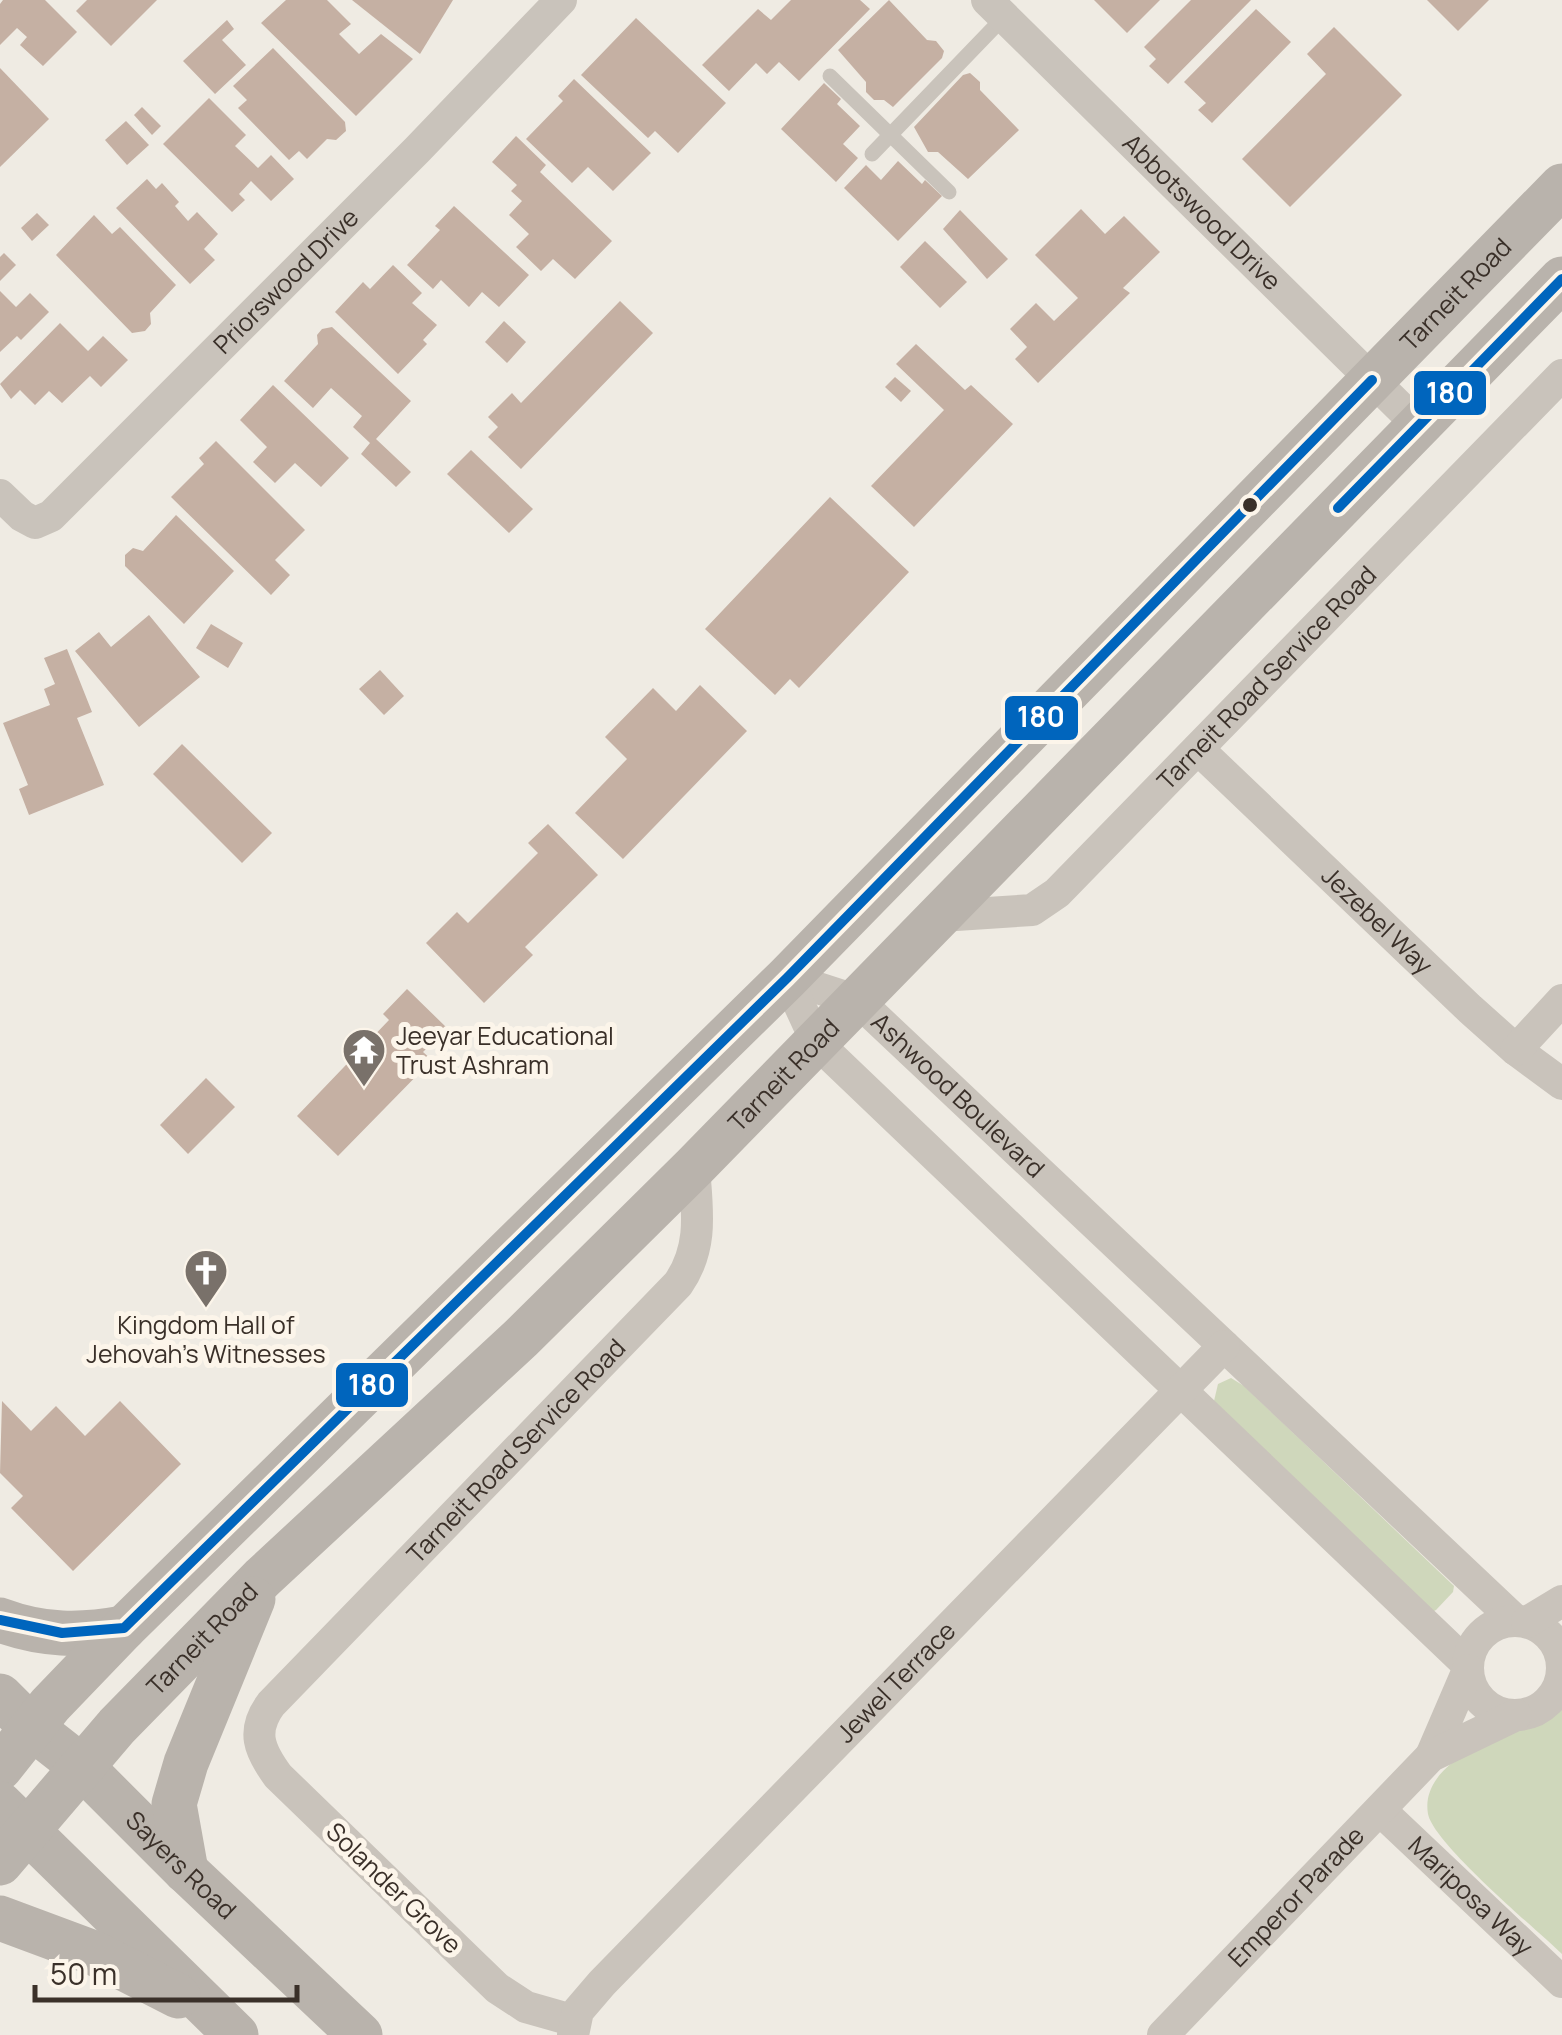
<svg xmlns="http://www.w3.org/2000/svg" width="1562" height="2035" viewBox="0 0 1562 2035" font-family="Manrope,sans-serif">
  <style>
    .green { fill: #cfd7bb }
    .building { fill: #c5b0a3 }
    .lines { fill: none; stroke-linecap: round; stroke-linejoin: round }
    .lane { stroke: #c9c3bb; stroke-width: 15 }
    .street { stroke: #c9c3bb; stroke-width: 32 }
    .secondary { stroke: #b9b3ac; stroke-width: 45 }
    .bus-1-casing { stroke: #fcf5ea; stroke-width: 18 }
    .bus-1 { stroke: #0065bd; stroke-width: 10 }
    .bus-dot { fill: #3a3029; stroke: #fcf5ea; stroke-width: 4 }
    .labels { text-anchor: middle; stroke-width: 10; stroke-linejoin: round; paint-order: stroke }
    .street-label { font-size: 25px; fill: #3a3029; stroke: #fcf5ea }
    .poi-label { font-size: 25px; fill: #3a3029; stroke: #fcf5ea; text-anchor: start }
    .line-badge { stroke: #fcf5ea; stroke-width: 4 }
    .badge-label { font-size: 28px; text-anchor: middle; font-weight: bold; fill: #fff }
  </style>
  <rect width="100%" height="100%" fill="#efebe3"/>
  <g class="green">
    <path d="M1231 1378 1244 1386 1454 1586 1453 1592 1436 1610 1432 1612 1214 1401 1218 1384Z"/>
    <path d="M1562 1703V1954C1535 1928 1434 1844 1428 1814 1419 1762 1502 1734 1539 1721L1551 1716Z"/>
  </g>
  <g class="building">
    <path d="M3 0H45L77 32 43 66 20 45 27 37 17 28 0 45V4Z"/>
    <path d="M87 0H157L111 46 76 11Z"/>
    <path d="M286 0H327L351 24 339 34 359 54 381 34 413 59 356 116 261 23Z"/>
    <path d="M352 0H453L420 54Z"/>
    <path d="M791 0H860L870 9 799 81 779 62 767 74 756 63 729 91 702 65 758 9 771 20Z"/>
    <path d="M889 0 927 40 936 41 944 51 942 58 893 107 884 100H874L866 92V82L838 50Z"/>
    <path d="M1094 0H1160L1127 33Z"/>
    <path d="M1191 0H1251L1168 84 1149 66 1156 59 1144 47Z"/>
    <path d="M1427 0H1489L1458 31Z"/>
    <path d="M1256 9 1291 42 1212 123 1198 110 1206 103 1184 82Z"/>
    <path d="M636 18 726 103 678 153 655 131 648 138 581 75Z"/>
    <path d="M227 20 234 29 222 40 246 65 215 94 183 61Z"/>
    <path d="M1334 27 1402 95 1290 207 1242 159 1326 74 1307 54Z"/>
    <path d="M273 48 345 122 346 131 336 140 327 139 307 159 299 151 289 160 238 108 247 100 233 86Z"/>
    <path d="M0 68 49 119 0 167Z"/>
    <path d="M970 73 980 82V90L1019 130 968 179 938 152H928L914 127 963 75Z"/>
    <path d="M574 79 651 153 613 191 588 167 572 183 526 139 563 101 558 96Z"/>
    <path d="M824 83 841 99 837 104 860 126 843 144 858 158 836 182 781 129Z"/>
    <path d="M209 98 246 135 235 146 258 168 271 155 294 179 271 201 251 181 239 194 245 200 232 212 163 144Z"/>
    <path d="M142 107 161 126 152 135 134 115Z"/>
    <path d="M126 121 149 145 127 165 105 140Z"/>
    <path d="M516 136 546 165 540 172 612 241 575 279 553 259 541 271 516 247 529 234 509 215 522 201 511 191 517 185 492 162Z"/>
    <path d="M898 161 922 184 925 180 942 196 898 241 844 188 866 165 881 180Z"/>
    <path d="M147 179 156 189 162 183 179 202 175 206 188 221 197 212 218 234 204 249 215 260 190 284 116 208Z"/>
    <path d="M454 206 529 275 499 307 482 292 469 307 441 280 433 289 407 265 440 230 435 226Z"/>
    <path d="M1081 209 1105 234 1124 216 1160 252 1123 288 1130 293 1038 383 1015 359 1027 347 1010 329 1036 303 1054 321 1078 298 1035 255Z"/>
    <path d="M960 210 1008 259 987 279 943 229Z"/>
    <path d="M37 213 49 225 32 241 21 228Z"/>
    <path d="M94 215 112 234 120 227 176 285 150 313 151 324 145 331 132 333 56 255Z"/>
    <path d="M925 241 967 282 940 308 900 267Z"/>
    <path d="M4 253 16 265 0 281V257Z"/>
    <path d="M393 265 422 293 412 303 437 325 423 340 427 344 398 374 335 312 363 282 370 289Z"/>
    <path d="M0 291 16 307 30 293 49 312 21 340 17 336 0 352Z"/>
    <path d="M620 301 653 333 521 469 488 437 498 427 488 417 512 393 521 403Z"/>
    <path d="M504 321 526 342 507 363 485 342Z"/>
    <path d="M60 323 88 351 103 336 128 360 101 387 90 376 62 403 49 391 35 405 20 390 11 399 0 384Z"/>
    <path d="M332 327 411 401 376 439 411 472 396 487 361 454 370 443 353 427 362 416 331 388 313 408 284 381 318 344 317 335 322 329Z"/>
    <path d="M916 344 965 390 971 385 1013 424 914 527 871 486 944 410 896 364Z"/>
    <path d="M895 377 911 391 901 402 885 387Z"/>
    <path d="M273 385 349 458 321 487 295 463 275 483 253 462 267 447 240 420Z"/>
    <path d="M216 441 305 530 275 560 290 575 271 595 171 497 204 464 199 458Z"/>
    <path d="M471 450 533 509 509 533 447 474Z"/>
    <path d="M830 497 909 572 799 688 790 679 775 695 705 629Z"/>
    <path d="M176 515 234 571 184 624 125 566V555L133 548 143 551Z"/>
    <path d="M149 615 200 677 139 727 75 651 99 632 111 647Z"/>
    <path d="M211 624 243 643 228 668 196 648Z"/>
    <path d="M67 649 92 712 77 718 104 785 29 815 19 789 28 785 3 723 50 705 44 689 55 684 44 658Z"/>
    <path d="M380 670 404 696 384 715 359 689Z"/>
    <path d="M700 685 747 731 623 859 575 813 627 759 605 737 653 688 676 711Z"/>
    <path d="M182 744 272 833 242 863 153 774Z"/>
    <path d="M548 824 598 875 525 947 533 955 484 1003 426 943 457 912 468 923 538 853 528 843Z"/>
    <path d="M407 989 447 1028 423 1052 432 1060 338 1156 297 1116 389 1020 383 1014Z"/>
    <path d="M206 1078 235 1107 188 1154 160 1125Z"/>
    <path d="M2 1401 31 1431 56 1406 85 1436 120 1401 181 1464 73 1571 11 1508 23 1496 0 1473Z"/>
  </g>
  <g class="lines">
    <g class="lane">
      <path d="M830 76 949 192"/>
      <path d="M872 154 1004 17"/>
    </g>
    <g class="street">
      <path id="s1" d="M987 0 1419 426"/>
      <path id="s2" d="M0 495 22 516 35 523 51 516 417 150 561 0"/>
      <path id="s3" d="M1198 749 1470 1009 1516 1050 1562 1084"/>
      <path id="s4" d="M941 916 1032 910 1057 893 1562 375"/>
      <path id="s5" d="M787 978 858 1001 1516 1621"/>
      <path d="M787 978 817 1043 1468 1665"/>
      <path d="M1516 1050 1562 1000"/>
      <circle cx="1515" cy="1668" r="47"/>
      <path d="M1527 1622 1562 1601"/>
      <path d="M1431 1756 1468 1670"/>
      <path id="s6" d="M1380 1810 1562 1982"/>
      <path id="s7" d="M575 2021 526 2007 497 1988 278 1776C259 1750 251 1731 271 1704L678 1284C704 1247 697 1209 694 1167"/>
      <path id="s8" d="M573 2035 578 2011 602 1983 1224 1346"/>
      <path id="s9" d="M1163 2035 1431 1756 1516 1715"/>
    </g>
    <g class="secondary">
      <path d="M0 1620C43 1636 80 1636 124 1628"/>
      <path id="s10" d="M0 1696 31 1727 82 1767 186 1871 360 2035"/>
      <path id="s11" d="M0 1768 50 1705 124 1628 787 978 1562 186"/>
      <path d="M0 1804 236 2035"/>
      <path id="s12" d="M0 1863 117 1726 262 1578 521 1338 694 1167 1562 279"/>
      <path d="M186 1871 174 1804 186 1763 253 1599"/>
      <path d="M0 1918 94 1953 178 1996"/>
    </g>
    <defs>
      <g id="bus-1">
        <path d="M1338 508 1562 279"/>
        <path d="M0 1620 62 1633 124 1628 787 978 1372 380"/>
      </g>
    </defs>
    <use href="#bus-1" class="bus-1-casing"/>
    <use href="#bus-1" class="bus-1"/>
  </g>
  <defs>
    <symbol id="temple-pin" viewBox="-11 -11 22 30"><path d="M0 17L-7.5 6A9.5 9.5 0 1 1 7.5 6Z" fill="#79716a" stroke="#fcf5ea"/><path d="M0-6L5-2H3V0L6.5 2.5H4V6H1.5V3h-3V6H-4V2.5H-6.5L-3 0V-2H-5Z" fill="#fff"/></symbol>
    <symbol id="church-pin" viewBox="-11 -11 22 30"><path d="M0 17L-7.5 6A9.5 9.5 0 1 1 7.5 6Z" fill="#79716a" stroke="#fcf5ea"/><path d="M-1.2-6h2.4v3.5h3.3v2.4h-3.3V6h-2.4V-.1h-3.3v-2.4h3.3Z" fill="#fff"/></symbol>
  </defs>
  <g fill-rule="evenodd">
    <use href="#temple-pin" x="339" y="1025" width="50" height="68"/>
    <use href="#church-pin" x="181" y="1246" width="50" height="68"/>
  </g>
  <circle class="bus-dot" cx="1250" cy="505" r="9"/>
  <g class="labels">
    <g class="street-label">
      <text dy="9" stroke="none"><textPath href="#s1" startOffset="302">Abbotswood Drive</textPath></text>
      <text dy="9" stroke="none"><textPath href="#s2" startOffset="395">Priorswood Drive</textPath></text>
      <text dy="9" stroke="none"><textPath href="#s11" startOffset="2072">Tarneit Road</textPath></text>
      <text dy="9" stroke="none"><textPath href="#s4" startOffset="422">Tarneit Road Service Road</textPath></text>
      <text dy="9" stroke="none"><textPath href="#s3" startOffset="248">Jezebel Way</textPath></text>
      <text dy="9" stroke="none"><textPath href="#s12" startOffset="1112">Tarneit Road</textPath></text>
      <text dy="9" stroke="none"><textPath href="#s5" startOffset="212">Ashwood Boulevard</textPath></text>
      <text dy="9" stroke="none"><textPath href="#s7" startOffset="822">Tarneit Road Service Road</textPath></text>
      <text dy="9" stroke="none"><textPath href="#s12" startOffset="302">Tarneit Road</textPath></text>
      <text dy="9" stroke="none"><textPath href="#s8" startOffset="482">Jewel Terrace</textPath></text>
      <text dy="9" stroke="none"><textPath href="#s10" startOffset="248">Sayers Road</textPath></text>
      <text transform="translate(394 1888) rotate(44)" y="9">Solander Grove</text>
      <text dy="9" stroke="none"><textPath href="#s9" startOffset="192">Emperor Parade</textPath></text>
      <text dy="9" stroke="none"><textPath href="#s6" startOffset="125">Mariposa Way</textPath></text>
    </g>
    <g class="poi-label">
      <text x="396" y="1045">Jeeyar Educational<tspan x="396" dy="29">Trust Ashram</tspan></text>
      <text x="206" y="1334" text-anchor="middle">Kingdom Hall of<tspan x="206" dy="29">Jehovah's Witnesses</tspan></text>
    </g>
  </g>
  <g class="line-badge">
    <rect x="1412" y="369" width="76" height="48" rx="10" fill="#0065bd"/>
    <rect x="1003" y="694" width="77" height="48" rx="10" fill="#0065bd"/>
    <rect x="334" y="1361" width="76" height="48" rx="10" fill="#0065bd"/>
  </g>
  <g class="badge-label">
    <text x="1450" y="403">180</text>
    <text x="1041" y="727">180</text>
    <text x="372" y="1395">180</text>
  </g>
  <path d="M35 1985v15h262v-15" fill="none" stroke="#3a3029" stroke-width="5"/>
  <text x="50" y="1985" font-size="30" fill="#3a3029" stroke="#fcf5ea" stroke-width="8" paint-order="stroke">50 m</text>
</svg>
